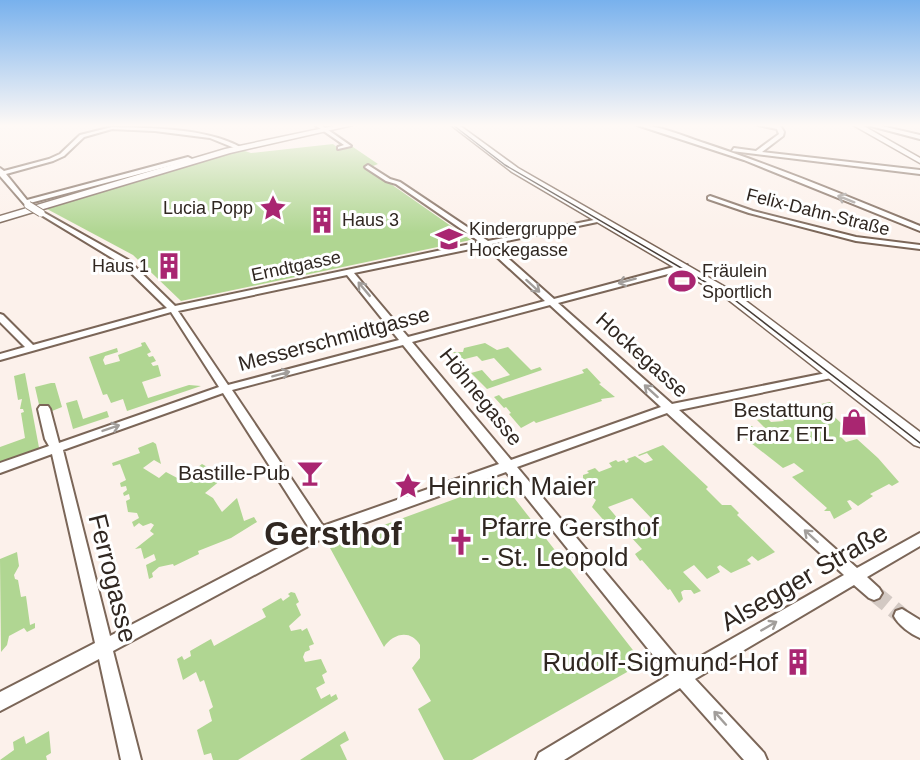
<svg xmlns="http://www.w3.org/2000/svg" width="920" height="760" viewBox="0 0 920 760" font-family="Arial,sans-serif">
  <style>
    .green { fill: #b0d692 }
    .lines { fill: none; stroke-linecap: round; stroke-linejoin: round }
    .street-tunnel { stroke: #d3c9c3; stroke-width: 17; stroke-dasharray: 17 8; stroke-linecap: butt }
    .street-casing { stroke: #7b6658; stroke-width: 4 }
    .secondary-casing { stroke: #7b6658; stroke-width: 3 }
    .street { fill: #fff; fill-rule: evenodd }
    .secondary { fill: #fff; fill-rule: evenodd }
    .tram { stroke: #473e38; stroke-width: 1.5 }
    .street-bridge-casing { stroke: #7b6658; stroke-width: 9; stroke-linecap: butt }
    .street-bridge { stroke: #fff; stroke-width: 7 }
    .oneway { stroke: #a29e9b }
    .labels { text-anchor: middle; stroke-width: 6; stroke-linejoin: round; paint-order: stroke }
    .far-poi-label { font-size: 18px; fill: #302721; stroke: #fff; text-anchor: start }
    .far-street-label { font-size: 18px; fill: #302721; stroke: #fff }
    .street-label { font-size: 21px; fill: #302721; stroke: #fff }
    .poi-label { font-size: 21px; fill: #302721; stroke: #fff; text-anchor: end }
    .near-poi-label { font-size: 26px; fill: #302721; stroke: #fff; text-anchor: start }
    .near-street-label { font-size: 26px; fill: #302721; stroke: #fff }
    .near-district-label { font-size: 33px; font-weight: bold; fill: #302721; stroke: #fff }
  </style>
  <rect width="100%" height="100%" fill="#fcf1eb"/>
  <g class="green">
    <path d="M333 144 341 150 353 147 378 164 368 168 471 240 181 301 133 255 47 209 242 150 251 153Z"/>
    <path d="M145 342 151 352 147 354 149 357 153 356 156 361 151 363 153 366 158 365 161 376 142 382 148 398 189 385 201 386 127 411 123 399 111 403 107 394 103 395 89 357 117 348 118 352 105 356 103 360 105 365 120 361 118 355 142 346 141 343Z"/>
    <path d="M485 343 497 350 508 347 531 370 540 367 542 370 487 389 471 373 482 370 492 381 510 375 494 358 482 361 477 356 461 360 453 352H463L464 348Z"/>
    <path d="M587 368 601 383 599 384 615 397 601 399 602 401 536 423 534 421 521 428 509 414 511 413 506 407 504 408 494 397 499 395 503 399 584 373 582 370Z"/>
    <path d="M25 373 40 453 0 466V447L25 438 21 413 24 412 23 409H20L22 399 18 400 14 376Z"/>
    <path d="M51 383H55L62 407 52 411 50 406 40 409 35 387Z"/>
    <path d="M77 400 83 419 107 411 109 417 73 429 66 403Z"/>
    <path d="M830 402 835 406 827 410 854 435 848 433 840 436 846 442 857 439 878 458 899 482 892 486 889 484 870 494 873 496 858 506 850 500 847 501 852 509 834 519 830 511H824L827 508 792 477 804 471 794 463 783 468 737 432 752 426 759 433 768 431 757 420 767 418 771 422 784 421 778 414 782 413 785 417 796 414 795 413 802 414 799 409Z"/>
    <path d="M153 442 156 444 161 464 154 460 143 468 159 478 166 472 181 480 202 464 211 469V474L217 475 221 480 205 493 213 498 222 512 237 498 244 521 254 517 257 522 231 538 198 551 199 554 174 566 173 564 159 567 152 573 153 577 149 579 146 565 156 560 154 554 144 559 141 548 135 549 154 534 150 531 154 525 151 523 143 526 139 523 134 527 132 522 139 518 137 513 128 512 126 501 130 499 129 494 124 496 123 493 127 490 126 486 121 487 120 483 126 480 120 464 113 466 112 463 140 453 138 448Z"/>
    <path d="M663 445 708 487 706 489 722 505H731L739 513 737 515 775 552 758 561 752 556 747 560 751 564 731 573 720 565 717 567 720 572 707 579 694 565 683 572 701 591 694 594 691 590H684L681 592 683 599 679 603 670 589 668 590 642 560 640 561 635 554 642 549 630 536 622 539 615 532 625 527 630 531 653 520 632 498 608 507 619 520 615 519 608 525 592 507 596 500 581 487 577 489 569 480 583 482V475L589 473 587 471 595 468 599 472 612 467 609 463 616 460 618 462 624 460 626 463 629 461 627 459 635 456 645 463 653 460 647 453 639 456 638 455Z"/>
    <path d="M496 484 508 490 643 663 472 760H444L418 709 431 701 412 668 420 658V645C411 629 393 633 384 647L330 548 332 544Z"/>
    <path d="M17 552 19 566 14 575 15 579 18 580 21 597 26 596 30 625 35 623V628L27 632 24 628 9 636 7 645 1 652 0 559Z"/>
    <path d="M291 592 295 593 299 602 296 604 301 615 289 626 291 631 301 629 302 631 307 628 314 644 309 646 310 650 305 652 303 657 305 662 321 659 327 672 322 675 325 683 316 688 321 699 330 694 331 697 336 694 338 699 238 760H213L211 753 204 755 197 730 212 721 209 710 213 707 204 680 200 682 196 672 183 680 177 659 182 656 184 660 191 656 190 651 211 639 214 646 266 617 262 609 281 598 283 601 290 596 288 594Z"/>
    <path d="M49 731 51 753 46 756 47 760H0L14 750 13 742 24 736 26 744Z"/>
    <path d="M345 731 349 740 340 745 347 760H300Z"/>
  </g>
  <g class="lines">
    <path class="street-tunnel" d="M874 593 902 616"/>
    <defs>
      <g id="street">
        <path d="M315 125H321L351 146 338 149V147L344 145Z"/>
        <path d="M637 125C659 125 683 136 704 143 777 167 849 197 920 226V231L744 160Z"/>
        <path d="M758 125H780L784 132 783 136 762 152 920 170V174L732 151 734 148 756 151 779 134 777 129Z"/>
        <path d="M867 125H877L920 135V139Z"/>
        <path d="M112 127C151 128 208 128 242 148L237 149 210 138 155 131 112 129 84 137 64 156 53 161 6 174 27 200 188 157 196 161 193 163 188 161 30 203 31 205 28 207 26 206 0 176V168L4 171 49 159 60 154 80 135Z"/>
        <path d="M368 165 390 179 400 182 488 241 604 218V220L602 221 492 244 554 299 681 265H687V269L558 303 672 404 836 371 841 374 836 377 679 410 857 568 920 533V546L867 577 879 588 882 593 879 598 874 600 869 598 854 585 695 679 764 753 767 760H744L680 688 564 760H536L539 753 669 675 506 472 325 537 113 651 141 760H121L99 659 0 711V692L95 643 52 454 0 473V463L49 446 45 439 38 409 40 406H48L50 409 59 443 219 387 171 312 0 360V354L25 347 0 322V314L3 315 33 345 167 308 122 264 38 213 43 212 128 260 175 306 480 242 396 184 386 181 366 168 365 167ZM485 246 545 301 408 337 354 273ZM347 275 399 340 228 385 178 311ZM550 305 661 407 511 460 412 342ZM403 345 499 464 323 526 232 390ZM223 393 311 531 110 636 63 450ZM667 413 844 575 684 666 517 467Z"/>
        <path d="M710 196 753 211 856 237 920 245V249L856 241 749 213 708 199V197Z"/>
        <path d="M902 609 920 620V638C911 634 898 625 894 616L896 611Z"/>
      </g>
      <g id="secondary">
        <path d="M338 125H353L230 153 0 222V216L225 149Z"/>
        <path d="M451 125H459L518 168 734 292 920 432V447L914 445 726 298 512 172Z"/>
        <path d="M853 125H862L920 158V163Z"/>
      </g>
    </defs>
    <use href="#street" class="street-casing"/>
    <use href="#secondary" class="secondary-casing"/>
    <use href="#street" class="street"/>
    <use href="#secondary" class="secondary"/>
    <path class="tram" d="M453 125 505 165 731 297 920 443"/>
    <defs>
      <path id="street-bridge" d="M28 205 41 213"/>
    </defs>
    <use href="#street-bridge" class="street-bridge-casing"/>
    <use href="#street-bridge" class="street-bridge"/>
  </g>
  <defs><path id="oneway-shaft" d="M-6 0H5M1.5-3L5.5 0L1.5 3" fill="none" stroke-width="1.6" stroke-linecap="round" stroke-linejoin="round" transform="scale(1.5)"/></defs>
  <g class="oneway">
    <use href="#oneway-shaft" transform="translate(846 199) rotate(-158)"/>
    <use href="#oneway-shaft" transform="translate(627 281) rotate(165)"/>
    <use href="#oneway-shaft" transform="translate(533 286) rotate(42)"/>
    <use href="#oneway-shaft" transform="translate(364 289) rotate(-130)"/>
    <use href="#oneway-shaft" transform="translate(281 374) rotate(-15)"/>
    <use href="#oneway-shaft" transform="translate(651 391) rotate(-138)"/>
    <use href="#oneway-shaft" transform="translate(111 428) rotate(-19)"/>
    <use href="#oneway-shaft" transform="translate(811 536) rotate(-138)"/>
    <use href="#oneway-shaft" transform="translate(769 626) rotate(-30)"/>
    <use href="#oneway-shaft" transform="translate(720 718) rotate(-132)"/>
  </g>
  <linearGradient id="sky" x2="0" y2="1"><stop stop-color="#78b1ed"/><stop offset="0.54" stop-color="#fef9f6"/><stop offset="1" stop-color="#fef9f6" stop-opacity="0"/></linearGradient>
  <rect width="920" height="232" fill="url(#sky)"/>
  <defs>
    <symbol id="sight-bare" viewBox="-9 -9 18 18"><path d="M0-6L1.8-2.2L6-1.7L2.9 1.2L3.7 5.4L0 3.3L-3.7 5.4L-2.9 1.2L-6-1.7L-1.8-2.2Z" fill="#a92671" stroke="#fff" stroke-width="2.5" paint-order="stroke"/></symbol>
    <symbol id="building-bare" viewBox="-9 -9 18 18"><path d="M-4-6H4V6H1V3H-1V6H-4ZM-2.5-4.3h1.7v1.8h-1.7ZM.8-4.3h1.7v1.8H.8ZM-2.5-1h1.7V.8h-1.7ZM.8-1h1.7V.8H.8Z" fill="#a92671" stroke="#fff" stroke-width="2.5" paint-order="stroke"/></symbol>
    <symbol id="school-bare" viewBox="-9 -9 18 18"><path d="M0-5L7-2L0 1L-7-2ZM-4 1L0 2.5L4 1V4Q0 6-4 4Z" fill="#a92671" stroke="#fff" stroke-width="2.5" paint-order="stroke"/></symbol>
    <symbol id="stadium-bare" viewBox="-9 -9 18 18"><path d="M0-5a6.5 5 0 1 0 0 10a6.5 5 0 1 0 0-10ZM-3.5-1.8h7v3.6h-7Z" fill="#a92671" stroke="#fff" stroke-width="2.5" paint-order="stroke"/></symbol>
    <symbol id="shop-bare" viewBox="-9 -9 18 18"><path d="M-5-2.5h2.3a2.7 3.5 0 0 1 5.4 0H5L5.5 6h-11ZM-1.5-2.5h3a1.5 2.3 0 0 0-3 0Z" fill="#a92671" stroke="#fff" stroke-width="2.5" paint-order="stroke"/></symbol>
    <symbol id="bar-bare" viewBox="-9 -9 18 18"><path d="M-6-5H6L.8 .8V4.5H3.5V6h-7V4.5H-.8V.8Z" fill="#a92671" stroke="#fff" stroke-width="2.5" paint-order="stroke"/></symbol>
    <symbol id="church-bare" viewBox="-9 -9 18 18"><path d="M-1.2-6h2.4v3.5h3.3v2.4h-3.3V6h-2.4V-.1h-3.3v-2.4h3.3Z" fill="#a92671" stroke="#fff" stroke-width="2.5" paint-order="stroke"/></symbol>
  </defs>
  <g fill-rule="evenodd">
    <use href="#sight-bare" x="254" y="189" width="38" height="38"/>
    <use href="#building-bare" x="303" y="201" width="38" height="38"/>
    <use href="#school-bare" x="430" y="220" width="38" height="38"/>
    <use href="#building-bare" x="150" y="247" width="38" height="38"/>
    <use href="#stadium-bare" x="663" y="262" width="38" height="38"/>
    <use href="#shop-bare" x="835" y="403" width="38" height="38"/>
    <use href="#bar-bare" x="291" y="454" width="38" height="38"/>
    <use href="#sight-bare" x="389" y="467" width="38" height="38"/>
    <use href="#church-bare" x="442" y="523" width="38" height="38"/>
    <use href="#building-bare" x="779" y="643" width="38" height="38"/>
  </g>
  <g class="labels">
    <g class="far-poi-label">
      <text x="253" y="214" text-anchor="end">Lucia Popp</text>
      <text x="342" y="226">Haus 3</text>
      <text x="469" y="235">Kindergruppe<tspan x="469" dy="21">Hockegasse</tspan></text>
      <text x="149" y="272" text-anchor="end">Haus 1</text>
      <text x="702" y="277">Fräulein<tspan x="702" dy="21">Sportlich</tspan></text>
    </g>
    <g class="far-street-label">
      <text transform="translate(818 212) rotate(14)" y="6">Felix-Dahn-Straße</text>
      <text transform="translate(296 266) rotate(-12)" y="6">Erndtgasse</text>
    </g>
    <g class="street-label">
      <text transform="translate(334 339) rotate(-15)" y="7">Messerschmidtgasse</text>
      <text transform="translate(642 355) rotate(42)" y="7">Hockegasse</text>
      <text transform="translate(481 397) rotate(51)" y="7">Höhnegasse</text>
    </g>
    <g class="poi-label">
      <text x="834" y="417">Bestattung<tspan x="834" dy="24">Franz ETL</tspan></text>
      <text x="290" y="480">Bastille-Pub</text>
    </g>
    <g class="near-poi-label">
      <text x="428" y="495">Heinrich Maier</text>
      <text x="481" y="536">Pfarre Gersthof<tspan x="481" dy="30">- St. Leopold</tspan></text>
      <text x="778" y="671" text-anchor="end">Rudolf-Sigmund-Hof</text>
    </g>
    <g class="near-street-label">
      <text transform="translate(804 577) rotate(-30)" y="9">Alsegger Straße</text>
      <text transform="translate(113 578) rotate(76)" y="9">Ferrogasse</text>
    </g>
    <g class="near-district-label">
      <text x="333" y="545">Gersthof</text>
    </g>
  </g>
</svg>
